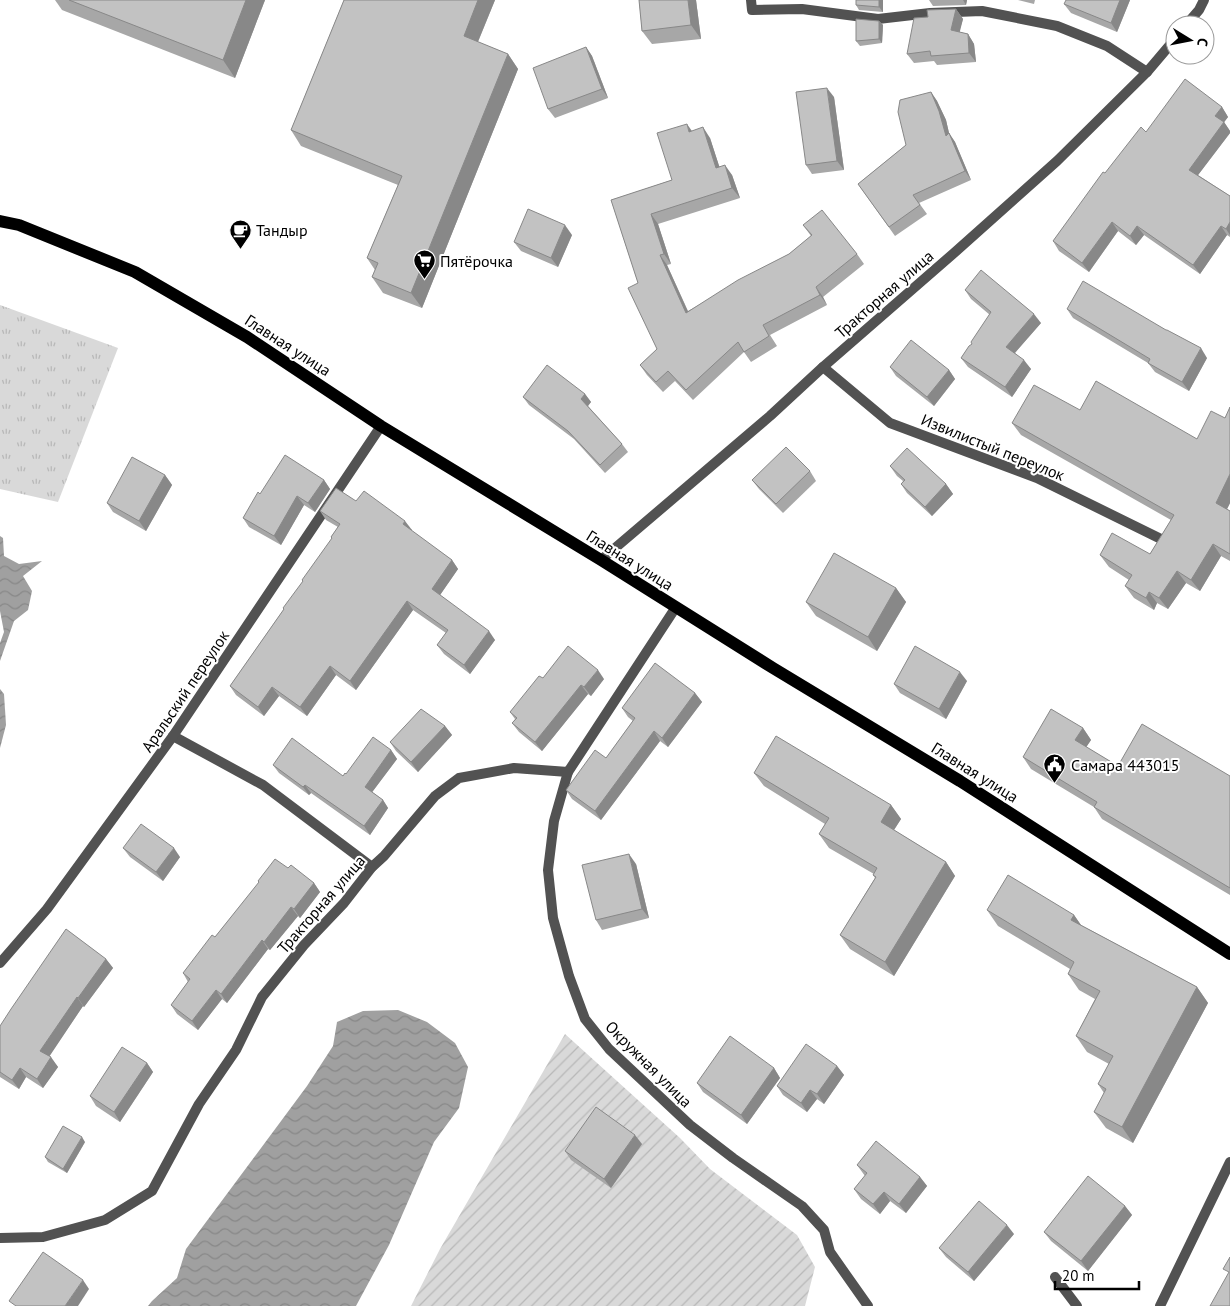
<svg xmlns="http://www.w3.org/2000/svg" width="1230" height="1306" viewBox="0 0 1230 1306" font-family="'PT Sans',sans-serif">
  <style>
    .grass { fill: url(#grass-tufts) }
    .garden { fill: url(#garden-furrows) }
    .water { fill: url(#water-waves) }
    .lines { fill: none; stroke-linecap: round; stroke-linejoin: round }
    .minor { stroke: #525252; stroke-width: 10 }
    .primary { stroke: #000; stroke-width: 12 }
    .wall { fill: #a7a7a7 }
    .shaded-wall { fill: #888 }
    .building { fill: #c2c2c2; stroke: #888 }
    .labels { text-anchor: middle; stroke-width: 4; stroke-linejoin: round; paint-order: stroke }
    .poi-label { font-size: 16px; fill: #000; stroke: #fff; text-anchor: start }
    .street-label { font-size: 16px; fill: #000; stroke: #fff }
  </style>
  <defs>
    <pattern id="grass-tufts" width="24" height="20" patternUnits="userSpaceOnUse" patternTransform="scale(1.25)"><rect width="24" height="20" fill="#d9d9d9"/><path d="M3 7l-1-3M5 7V3M7 7l1-3M15 17l-1-3M17 17v-4M19 17l1-3" fill="none" stroke="#b8b8b8"/></pattern>
    <pattern id="garden-furrows" width="10" height="10" patternUnits="userSpaceOnUse" patternTransform="scale(1.25)"><rect width="10" height="10" fill="#d9d9d9"/><path d="M-1 1l2-2M0 10L10 0M9 11l2-2" fill="none" stroke="#b8b8b8"/></pattern>
    <pattern id="water-waves" width="16" height="10" patternUnits="userSpaceOnUse" patternTransform="scale(1.25)"><rect width="16" height="10" fill="#a0a0a0"/><path d="M0 5q4-4 8 0t8 0" fill="none" stroke="#888"/></pattern>
  </defs>
  <rect width="100%" height="100%" fill="#fff"/>
  <path class="grass" d="M0 305 118 348 58 502 0 489Z"/>
  <path class="garden" d="M565 1034 680 1138 710 1169 797 1235 815 1267 805 1306H411L440 1249Z"/>
  <g class="water">
    <path d="M0 536 3 538 4 556 19 564 42 561 23 576 32 591 28 610 14 621 0 661V643L4 632 0 611Z"/>
    <path d="M0 689 4 694 6 725 0 748Z"/>
    <path d="M398 1010 427 1022 455 1043 468 1067 459 1108 434 1142 389 1245 356 1306H148L152 1301 177 1278 186 1249 307 1086 333 1046 337 1022 363 1011Z"/>
  </g>
  <g class="lines">
    <g class="minor">
      <path d="M751 0 752 10 802 9 878 19 930 13 982 11 1057 26 1107 46 1147 72"/>
      <path d="M1186 25 1199 10 1204 0"/>
      <path d="M823 367 890 423 1037 478 1163 540"/>
      <path d="M601 560 770 416 823 367 954 253 1057 161 1147 72 1175 39"/>
      <path d="M173 736 263 785 372 867"/>
      <path d="M568 772 554 821 548 870 553 918 569 976 585 1019 609 1049 690 1125 733 1158 802 1206 824 1230 830 1252 868 1306"/>
      <path d="M0 963 47 909 173 736 381 426"/>
      <path d="M0 1238 43 1237 105 1220 152 1191 199 1104 236 1050 262 997 304 945 344 903 372 867 384 856 435 796 459 778 514 768 568 772 676 607"/>
      <path d="M1055 1277 1077 1306"/>
      <path d="M1160 1306 1230 1162"/>
    </g>
    <path class="primary" d="M0 221 19 225 135 272 247 337 381 426 601 560 773 668 960 781 1230 954"/>
  </g>
  <g class="wall">
    <path d="M55 0H265L235 78 62 10Z"/>
    <path d="M344 0H495L478 42 508 54 518 69 422 308 383 293 372 277 375 270 367 258 398 185 301 146 291 130Z"/>
    <path d="M639 0H696L701 39 652 44 642 31Z"/>
    <path d="M883 0V12L859 10 856 5Z"/>
    <path d="M929 0H967L966 5 933 6Z"/>
    <path d="M1018 0H1035L1034 4Z"/>
    <path d="M1130 0 1117 32 1071 13 1064 4Z"/>
    <path d="M956 9 963 19 959 32 968 34 974 44 976 62 937 65 934 61 914 63 907 54 928 17Z"/>
    <path d="M879 21 883 25 882 43 860 46 856 41Z"/>
    <path d="M586 47 592 56 608 98 555 118 548 109Z"/>
    <path d="M931 92 937 101 946 120 949 133 955 142 971 180 919 203 927 214 895 236 858 184 906 145Z"/>
    <path d="M834 97 844 170 812 174 806 165Z"/>
    <path d="M1222 107 1228 117 1224 122 1230 131V133L1198 175 1230 196V237L1227 235 1200 274 1144 235 1136 245 1118 231 1089 272 1059 251 1053 241 1105 173 1146 132Z"/>
    <path d="M692 131 710 138 719 166 732 175 740 198 658 224 671 264 667 265 688 311 789 254 811 236 803 225 857 254 864 264 823 297 827 305 770 335 777 346 751 362 744 352 693 400 675 381 663 392 647 375 640 365 657 349 638 283 611 200 672 180Z"/>
    <path d="M572 235 558 267 521 251 514 242Z"/>
    <path d="M965 290 1041 323 1015 353 1031 369 1012 397 968 367 961 358 972 344 990 315 971 299Z"/>
    <path d="M1067 309 1207 358 1189 391 1155 372 1148 363 1073 318Z"/>
    <path d="M890 367 949 370 955 379 934 406 896 376Z"/>
    <path d="M585 394 591 402 588 406 622 444 628 452 605 473 574 439 529 405 523 397Z"/>
    <path d="M1230 407V503L1227 509 1230 511V561L1221 556 1200 591 1186 583 1168 609 1157 603 1154 610 1134 598 1125 586 1129 580 1109 567 1100 555 1150 554 1171 520 1021 435 1012 423 1080 410 1197 439 1225 418Z"/>
    <path d="M890 466 946 484 953 494 932 516 907 493 901 484 903 481 897 476Z"/>
    <path d="M810 471 816 481 783 513 759 489 752 480Z"/>
    <path d="M165 475 172 485 146 531 113 512 107 503Z"/>
    <path d="M324 480 330 489 315 512 304 505 281 545 249 527 243 518 260 494Z"/>
    <path d="M356 501 412 530 411 531 452 560 458 569 440 595 495 640 470 674 444 654 437 645 446 633 413 610 356 690 336 675 307 716 279 696 264 716 236 695 230 686 284 609 332 539 331 537 338 527 326 520 320 511Z"/>
    <path d="M896 588 906 602 877 651 816 616 806 602Z"/>
    <path d="M543 678 604 679 591 696 588 694 542 751 519 732 512 723 515 719 510 712Z"/>
    <path d="M967 681 946 719 900 693 894 684Z"/>
    <path d="M695 693 702 702 668 747 660 741 601 820 572 799 566 790 606 758 633 721 628 717 622 708Z"/>
    <path d="M445 726 452 735 418 772 396 751 390 742Z"/>
    <path d="M1083 728 1091 740 1086 747 1118 766 1230 776V895L1102 819 1094 807 1031 769 1023 757Z"/>
    <path d="M391 750 397 759 372 792 383 800 388 808 370 835 311 793 309 795 279 773 273 765 343 776Z"/>
    <path d="M754 773 891 805 901 819 894 830 946 862 955 876 894 976 850 949 840 935 875 878 873 875 874 874 829 848 819 834 825 824 764 786Z"/>
    <path d="M123 848 180 857 163 881 130 857Z"/>
    <path d="M636 864 649 918 602 930 596 920Z"/>
    <path d="M288 868 314 883 320 892 300 918 298 916 270 950 268 949 227 1003 222 999 198 1030 177 1014 171 1005 188 982 183 973 215 937 259 883 258 881Z"/>
    <path d="M987 910 1074 915 1081 925 1197 987 1208 1003 1133 1143 1106 1128 1094 1112 1104 1093 1098 1084 1109 1064 1087 1052 1076 1036 1095 999 1079 990 1068 974 1070 969 998 926Z"/>
    <path d="M106 959 113 968 84 1007 83 1006 49 1056 58 1067 43 1088 26 1077 19 1089 0 1077V1026Z"/>
    <path d="M147 1063 153 1072 120 1122 96 1106 90 1096Z"/>
    <path d="M837 1066 844 1075 824 1104 817 1099 807 1112 783 1095 777 1086Z"/>
    <path d="M774 1068 780 1078 747 1124 703 1092 697 1083Z"/>
    <path d="M85 1142 67 1173 48 1162 45 1157Z"/>
    <path d="M642 1144 611 1188 571 1160 565 1151Z"/>
    <path d="M857 1165 920 1177 927 1186 906 1213 890 1201 880 1214 861 1199 854 1189 865 1176Z"/>
    <path d="M1125 1206 1132 1215 1088 1271 1051 1241 1044 1232Z"/>
    <path d="M1014 1234 974 1281 946 1257 939 1248Z"/>
  </g>
  <g class="shaded-wall">
    <path d="M246 0H265L235 78 223 60Z"/>
    <path d="M478 0H495L474 51 464 36Z"/>
    <path d="M688 0H696L701 39 691 25Z"/>
    <path d="M879 0H883V12L879 7Z"/>
    <path d="M963 0H967L966 5Z"/>
    <path d="M1120 0H1130L1117 32 1111 23Z"/>
    <path d="M956 9 963 19 958 39 951 30Z"/>
    <path d="M879 21 883 25 882 43 879 39Z"/>
    <path d="M968 34 974 44 976 62 969 53Z"/>
    <path d="M586 47 592 56 608 98 602 89Z"/>
    <path d="M508 54 518 69 422 308 411 293Z"/>
    <path d="M827 88 834 97 844 170 837 161Z"/>
    <path d="M931 92 937 101 946 120 949 133 955 142 971 180 965 171 946 136Z"/>
    <path d="M1222 107 1228 117 1222 125 1215 116Z"/>
    <path d="M1224 122 1230 131V133L1195 179 1189 170Z"/>
    <path d="M687 124 694 134 689 132Z"/>
    <path d="M703 127 710 138 723 178 716 168Z"/>
    <path d="M725 165 732 175 740 198 732 188Z"/>
    <path d="M651 214 658 224 671 264 664 254Z"/>
    <path d="M1112 222 1118 231 1089 272 1082 263Z"/>
    <path d="M1230 222V235L1226 229Z"/>
    <path d="M565 225 572 235 558 267 551 258Z"/>
    <path d="M1137 226 1144 235 1136 245 1130 236Z"/>
    <path d="M1221 226 1227 235 1200 274 1193 265Z"/>
    <path d="M660 255 667 265 693 323 686 313Z"/>
    <path d="M816 287 823 297 827 305 820 295Z"/>
    <path d="M1034 314 1041 323 1012 356 1006 347Z"/>
    <path d="M1201 348 1207 358 1189 391 1182 382Z"/>
    <path d="M1024 360 1031 369 1012 397 1005 387Z"/>
    <path d="M949 370 955 379 934 406 927 397Z"/>
    <path d="M585 394 591 402 587 407 581 399Z"/>
    <path d="M1230 474V503L1224 515 1216 503Z"/>
    <path d="M165 475 172 485 146 531 139 521Z"/>
    <path d="M324 480 330 489 315 512 308 503Z"/>
    <path d="M946 484 953 494 932 516 925 507Z"/>
    <path d="M297 496 304 505 281 545 274 536Z"/>
    <path d="M405 521 412 530 409 533 403 524Z"/>
    <path d="M1213 544 1221 556 1200 591 1191 580Z"/>
    <path d="M452 560 458 569 438 598 432 589Z"/>
    <path d="M1177 571 1186 583 1168 609 1159 598Z"/>
    <path d="M896 588 906 602 877 651 868 637Z"/>
    <path d="M1149 592 1157 603 1154 610 1146 598Z"/>
    <path d="M407 601 413 610 356 690 350 681Z"/>
    <path d="M489 631 495 640 470 674 464 665Z"/>
    <path d="M330 666 336 675 307 716 300 707Z"/>
    <path d="M598 670 604 679 591 696 584 687Z"/>
    <path d="M960 672 967 681 946 719 939 709Z"/>
    <path d="M581 685 588 694 542 751 535 742Z"/>
    <path d="M272 687 279 696 264 716 258 707Z"/>
    <path d="M695 693 702 702 668 747 662 738Z"/>
    <path d="M445 726 452 735 418 772 411 762Z"/>
    <path d="M1083 728 1091 740 1083 752 1075 740Z"/>
    <path d="M654 731 660 741 601 820 595 811Z"/>
    <path d="M391 750 397 759 370 795 365 787Z"/>
    <path d="M305 785 311 793 309 795 303 787Z"/>
    <path d="M383 800 388 808 370 835 364 826Z"/>
    <path d="M891 805 901 819 890 836 881 822Z"/>
    <path d="M174 848 180 857 163 881 156 872Z"/>
    <path d="M629 854 636 864 649 918 642 909Z"/>
    <path d="M946 862 955 876 894 976 885 962Z"/>
    <path d="M314 883 320 892 300 918 294 909Z"/>
    <path d="M291 907 298 916 270 950 264 942Z"/>
    <path d="M1074 915 1085 931 1071 920Z"/>
    <path d="M262 940 268 949 227 1003 221 994Z"/>
    <path d="M106 959 113 968 84 1007 78 998Z"/>
    <path d="M1197 987 1208 1003 1133 1143 1122 1127Z"/>
    <path d="M216 990 222 999 198 1030 192 1021Z"/>
    <path d="M77 997 83 1006 47 1060 40 1051Z"/>
    <path d="M51 1057 58 1067 43 1088 37 1079Z"/>
    <path d="M147 1063 153 1072 120 1122 114 1112Z"/>
    <path d="M837 1066 844 1075 824 1104 817 1094Z"/>
    <path d="M20 1068 26 1077 19 1089 12 1080Z"/>
    <path d="M774 1068 780 1078 747 1124 741 1115Z"/>
    <path d="M810 1090 817 1099 807 1112 801 1103Z"/>
    <path d="M635 1135 642 1144 611 1188 604 1179Z"/>
    <path d="M82 1137 85 1142 67 1173 63 1169Z"/>
    <path d="M920 1177 927 1186 906 1213 899 1204Z"/>
    <path d="M884 1192 890 1201 880 1214 873 1204Z"/>
    <path d="M1125 1206 1132 1215 1088 1271 1081 1261Z"/>
    <path d="M1007 1225 1014 1234 974 1281 968 1272Z"/>
    <path d="M83 1280 89 1289 78 1306H65Z"/>
  </g>
  <g class="building">
    <path d="M69 0H246L223 60Z"/>
    <path d="M344 0H478L464 36 508 54 411 293 372 277 378 263 367 258 402 176 291 130Z"/>
    <path d="M639 0H688L691 25 642 31Z"/>
    <path d="M856 0H879V7L856 5Z"/>
    <path d="M1066 0H1120L1111 23 1064 4Z"/>
    <path d="M956 9 951 30 968 34 969 53 931 56 930 51 907 54 914 18 928 17 927 10Z"/>
    <path d="M856 19 879 21V39L856 41Z"/>
    <path d="M586 47 602 89 548 109 533 68Z"/>
    <path d="M1185 79 1222 107 1215 116 1224 122 1189 170 1230 196V222L1226 229 1221 226 1193 265 1137 226 1130 236 1112 222 1082 263 1053 241 1103 172 1105 173 1141 127 1146 132Z"/>
    <path d="M827 88 837 161 806 165 796 92Z"/>
    <path d="M931 92 939 111 946 136 949 133 965 171 913 195 920 205 889 227 858 184 906 145 898 112 900 100Z"/>
    <path d="M687 124 689 132 703 127 716 168 725 165 732 188 651 214 664 254 660 255 686 313 738 280 789 254 812 235 803 225 822 210 857 254 816 287 820 295 763 325 769 336 744 352 738 342 686 390 668 371 656 382 640 365 657 349 628 288 638 283 611 200 672 180 657 133Z"/>
    <path d="M528 209 565 225 551 258 514 242Z"/>
    <path d="M981 270 1034 314 1006 347 1024 360 1005 387 961 358 969 346 972 344 971 342 991 312 965 290Z"/>
    <path d="M1083 281 1166 330H1167L1201 348 1182 382 1148 363 1150 359 1067 309Z"/>
    <path d="M911 340 949 370 927 397 890 367Z"/>
    <path d="M547 365 585 394 581 399 622 444 600 465 568 431 523 397Z"/>
    <path d="M1096 381 1197 439 1211 411 1225 418 1230 407V474L1216 503 1230 511V554L1213 544 1191 580 1177 571 1159 598 1149 592 1146 598 1125 586 1132 575 1100 555 1112 533 1150 554 1174 515 1012 423 1034 385 1080 410Z"/>
    <path d="M786 447 810 471 776 504 752 480Z"/>
    <path d="M907 448 946 484 925 507 901 484 905 480 890 466Z"/>
    <path d="M285 455 324 480 308 503 297 496 274 536 243 518 258 492 260 494Z"/>
    <path d="M132 457 165 475 139 521 107 503Z"/>
    <path d="M336 488 356 501 364 491 405 521 403 524 452 560 432 589 489 631 464 665 437 645 448 630 407 601 350 681 330 666 300 707 272 687 258 707 230 686 284 609 283 608 303 581 302 580 332 538 331 537 340 524 320 511Z"/>
    <path d="M834 553 896 588 868 637 806 602Z"/>
    <path d="M568 646 598 670 584 687 581 685 535 742 512 723 517 718 510 712 539 676 543 678Z"/>
    <path d="M915 646 960 672 939 709 894 684Z"/>
    <path d="M655 663 695 693 662 738 654 731 595 811 566 790 595 750 606 758 635 718 622 708Z"/>
    <path d="M421 709 445 726 411 762 390 742Z"/>
    <path d="M1051 709 1083 728 1075 740 1118 766 1142 724 1230 776V888L1094 807 1097 802 1023 757Z"/>
    <path d="M776 736 891 805 881 822 946 862 885 962 840 935 876 877 873 875 877 868 819 834 829 818 754 773Z"/>
    <path d="M373 737 391 750 365 787 383 800 364 826 305 785 303 787 273 765 292 738 343 776 345 773 346 774Z"/>
    <path d="M141 824 174 848 156 872 123 848Z"/>
    <path d="M629 854 642 909 596 920 582 865Z"/>
    <path d="M275 859 288 868 291 865 314 883 294 909 291 907 264 942 262 940 221 994 216 990 192 1021 171 1005 190 979 183 973 212 935 215 937 259 882 258 881Z"/>
    <path d="M1008 875 1074 915 1071 920 1197 987 1122 1127 1094 1112 1106 1089 1098 1084 1113 1056 1076 1036 1100 991 1068 974 1074 962 987 910Z"/>
    <path d="M66 929 106 959 78 998 77 997 40 1051 51 1057 37 1079 20 1068 12 1080 0 1072V1026L11 1009Z"/>
    <path d="M730 1036 774 1068 741 1115 697 1083Z"/>
    <path d="M806 1044 837 1066 817 1094 810 1090 801 1103 777 1086Z"/>
    <path d="M122 1047 147 1063 114 1112 90 1096Z"/>
    <path d="M596 1107 635 1135 604 1179 565 1151Z"/>
    <path d="M63 1126 82 1137 63 1169 45 1157Z"/>
    <path d="M876 1141 920 1177 899 1204 884 1192 873 1204 854 1189 867 1173 857 1165Z"/>
    <path d="M1088 1176 1125 1206 1081 1261 1044 1232Z"/>
    <path d="M979 1201 1007 1225 968 1272 939 1248Z"/>
    <path d="M43 1252 83 1280 65 1306H16L9 1301Z"/>
    <path d="M1230 1257V1306H1210L1229 1272 1223 1269Z"/>
  </g>
  <defs>
    <symbol id="cafe-pin" viewBox="-11 -11 22 30"><path d="M0 17L-7.5 6A9.5 9.5 0 1 1 7.5 6Z" fill="#000" stroke="#fff"/><path d="M-5.5-4.5H6V0H3Q3 3.5 0 3.5H-2.5Q-5.5 3.5-5.5 0ZM3-3.2v2h1.7v-2ZM-6 4.5H4V6H-6Z" fill="#fff"/></symbol>
    <symbol id="supermarket-pin" viewBox="-11 -11 22 30"><path d="M0 17L-7.5 6A9.5 9.5 0 1 1 7.5 6Z" fill="#000" stroke="#fff"/><path d="M-6-5.5h2.5l.6 2H6L4.5 2H-2.5L-4.4-4H-6ZM-1.5 3.2a1.3 1.3 0 1 0 .1 0ZM3 3.2a1.3 1.3 0 1 0 .1 0Z" fill="#fff"/></symbol>
    <symbol id="civic-pin" viewBox="-11 -11 22 30"><path d="M0 17L-7.5 6A9.5 9.5 0 1 1 7.5 6Z" fill="#000" stroke="#fff"/><path d="M-.6-6.5H3V-4.5H.6V-3L4-1V1h2V6H-6V1h2V-1L-.6-3ZM-1.2 2.5V6h2.4V2.5Z" fill="#fff"/></symbol>
  </defs>
  <g fill-rule="evenodd">
    <use href="#cafe-pin" x="228" y="218" width="25" height="34"/>
    <use href="#supermarket-pin" x="412" y="248" width="25" height="34"/>
    <use href="#civic-pin" x="1042" y="752" width="25" height="34"/>
  </g>
  <g class="labels">
    <g class="poi-label">
      <text x="256" y="236">Тандыр</text>
      <text x="440" y="267">Пятёрочка</text>
      <text x="1071" y="771">Самара 443015</text>
    </g>
    <g class="street-label">
      <text transform="translate(884 294) rotate(-41)" y="6">Тракторная улица</text>
      <text transform="translate(288 345) rotate(33)" y="6">Главная улица</text>
      <text transform="translate(993 447) rotate(22)" y="6">Извилистый переулок</text>
      <text transform="translate(630 560) rotate(32)" y="6">Главная улица</text>
      <text transform="translate(185 691) rotate(-56)" y="6">Аральский переулок</text>
      <text transform="translate(975 772) rotate(32)" y="6">Главная улица</text>
      <text transform="translate(321 904) rotate(-49)" y="6">Тракторная улица</text>
      <text transform="translate(649 1064) rotate(45)" y="6">Окружная улица</text>
    </g>
  </g>
  <g transform="translate(1190 40) rotate(100)"><circle r="24" fill="#ffffff" stroke="#999999"/>
  <path d="M0-4L9 19L0 12L-9 19Z" fill="#000000"/>
  <text y="-8" font-size="14" font-weight="bold" text-anchor="middle" fill="#000000">С</text>
  </g>
  <path d="M1055 1281v8h84v-8" fill="none" stroke="#000000" stroke-width="2.5"/>
  <text x="1062" y="1281" font-size="15" fill="#000000" stroke="#ffffff" stroke-width="4" paint-order="stroke">20 m</text>
</svg>
